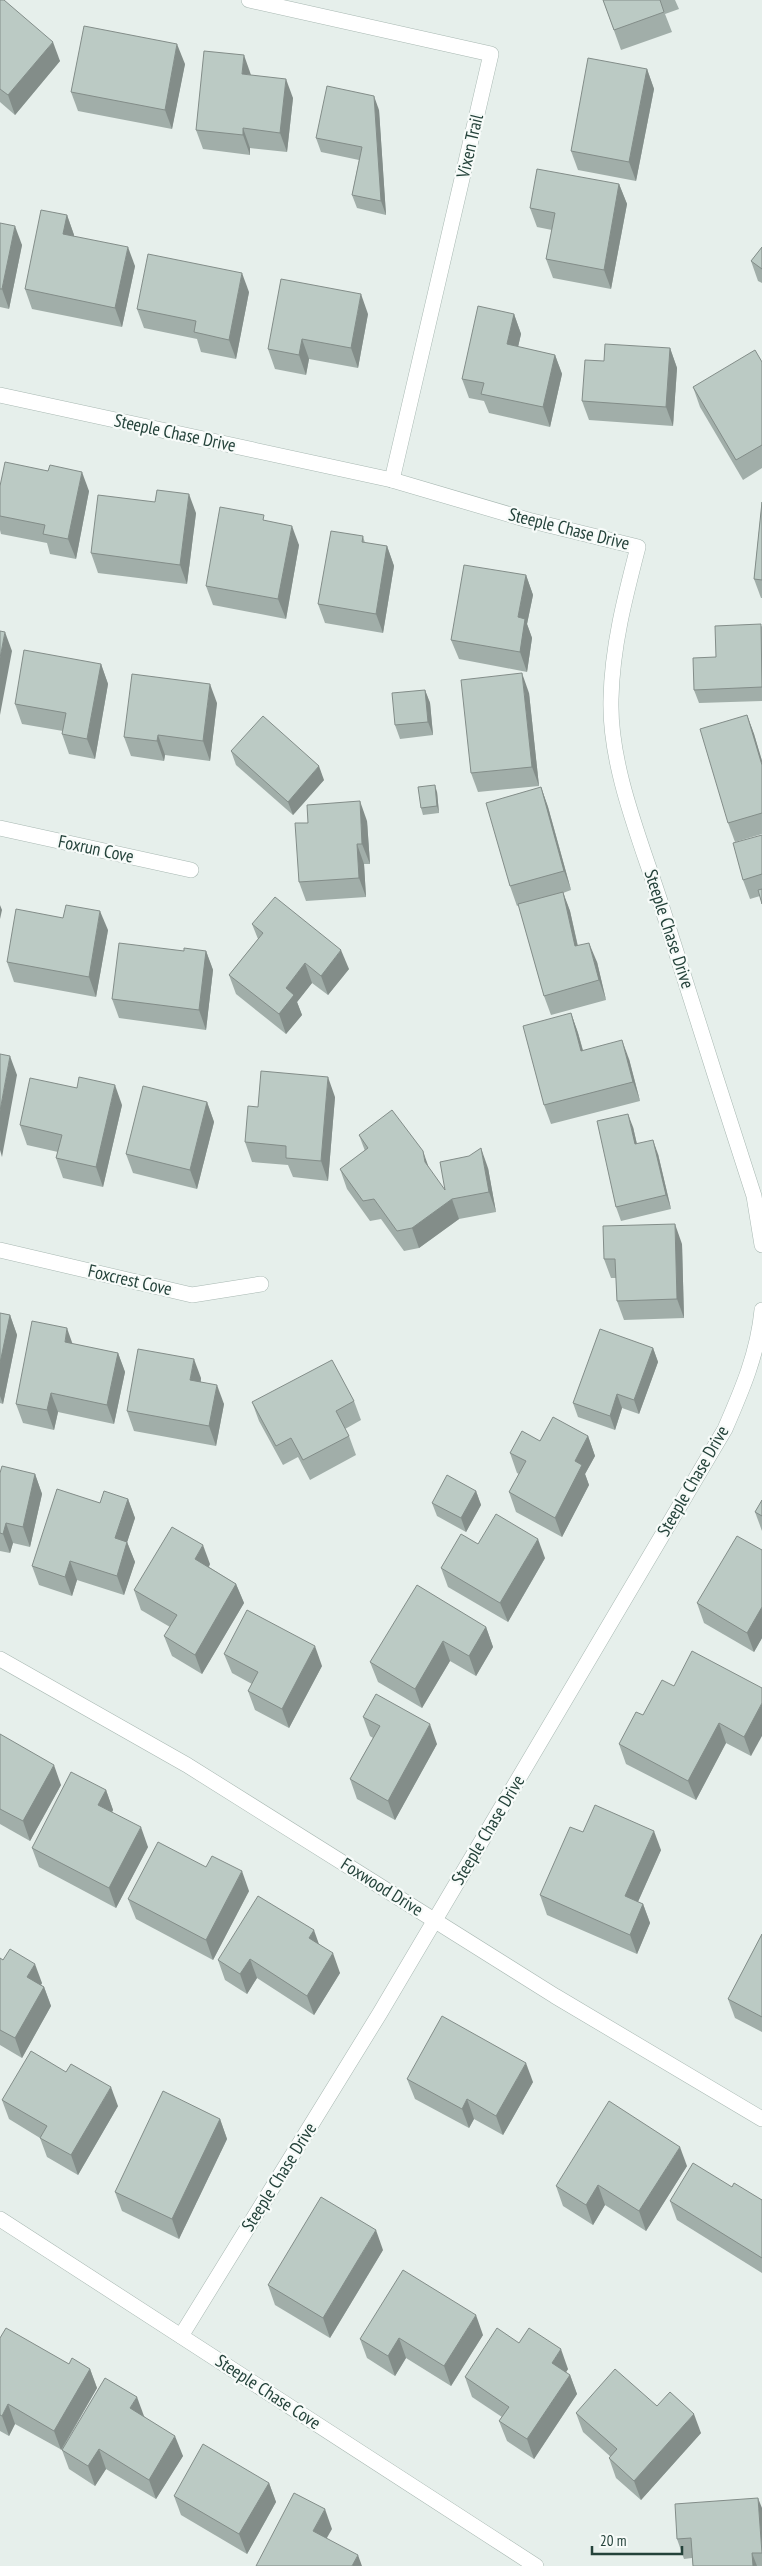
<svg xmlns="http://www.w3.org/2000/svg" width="762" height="2566" viewBox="0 0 762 2566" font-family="'PT Sans Narrow',sans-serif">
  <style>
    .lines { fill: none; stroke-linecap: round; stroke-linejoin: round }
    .street-casing { stroke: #a8b8b2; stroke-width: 16 }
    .street { stroke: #fff; stroke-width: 15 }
    .wall { fill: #a1aea9 }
    .shaded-wall { fill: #838d89 }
    .building { fill: #bbcac4; stroke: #838d89 }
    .labels { text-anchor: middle; stroke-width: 4.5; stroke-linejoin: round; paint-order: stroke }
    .street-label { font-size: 18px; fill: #24423a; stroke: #f7fbf9 }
  </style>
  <rect width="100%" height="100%" fill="#e6efeb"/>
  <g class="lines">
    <defs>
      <g id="street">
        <path d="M249 0 491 54 392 480"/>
        <path d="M0 395 392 480 528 520 638 547C625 597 612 647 611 699 609 765 640 839 660 901 691 999 722 1098 754 1196L762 1245"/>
        <path d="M0 828 191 870"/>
        <path d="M0 1250 192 1295 261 1284"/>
        <path d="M0 1659 187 1765 555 1996 762 2119"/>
        <path d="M0 2219 536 2566"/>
        <path d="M181 2336 380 2013 725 1429C742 1390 758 1353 762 1310"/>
      </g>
    </defs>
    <use href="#street" class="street-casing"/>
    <use href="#street" class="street"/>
  </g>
  <g class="wall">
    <path d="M0 0 60 61 15 115 0 102Z"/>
    <path d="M603 0H675L679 9 665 14 672 32 621 50Z"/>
    <path d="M185 64 172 129 78 111 71 92Z"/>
    <path d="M647 69 654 89 636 181 578 170 571 151Z"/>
    <path d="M251 75 293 98 287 152 250 148V155L203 149 196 130Z"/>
    <path d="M379 110 386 215 357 208 352 195 359 160 321 152 316 138Z"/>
    <path d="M619 184 627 204 611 289 553 278 546 259 552 230 537 227 530 208Z"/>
    <path d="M67 215 74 235V236L135 266 122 327 32 309 25 289Z"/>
    <path d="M0 223 22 245 9 309 0 307Z"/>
    <path d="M762 247V283L758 281 751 261Z"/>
    <path d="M249 292 236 359 201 352 197 339 144 328 137 309Z"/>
    <path d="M368 314 358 368 309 359 306 375 275 369 268 349Z"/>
    <path d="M514 314 521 334 518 347 555 355 562 374 550 427 489 413 484 401 469 398 462 379Z"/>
    <path d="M670 348 677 368 673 426 589 420 582 401 604 361Z"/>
    <path d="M762 362V468L743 480 700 407 693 387Z"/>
    <path d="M48 471 89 491 76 559 50 554 47 543 1 534 0 530V486Z"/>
    <path d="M762 502V598H761L754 579Z"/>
    <path d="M196 513 187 584 98 573 91 553Z"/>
    <path d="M266 521 299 545 286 619 213 605 206 586Z"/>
    <path d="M363 536 365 543 387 546 394 566 383 633 325 623 318 604Z"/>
    <path d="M526 575 533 595 527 624 532 638 527 672 459 659 451 640Z"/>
    <path d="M762 626V701L699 703 694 690 716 657Z"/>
    <path d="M101 664 108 684 95 759 69 754 62 734 63 731 22 724 15 704Z"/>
    <path d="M425 690 430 703 433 735 400 739 395 725Z"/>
    <path d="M529 693 539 786 478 792 471 773Z"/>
    <path d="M217 703 210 761 165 755 164 761 131 756 124 737Z"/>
    <path d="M747 715 754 734 762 761V834L735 842 728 823Z"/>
    <path d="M231 751 324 780 293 815 236 765Z"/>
    <path d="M541 787 548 807 571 890 563 893 570 911 578 946 597 962 606 1000 551 1015 544 996 519 905 517 906 510 886Z"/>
    <path d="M437 792 439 813 423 815 421 808Z"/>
    <path d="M367 821 370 864H364L366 897 306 901 299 882Z"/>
    <path d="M762 835V904L760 896 750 899 743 880Z"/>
    <path d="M252 924 349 969 328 995 312 983 297 1002 302 1015 286 1034 236 994 229 975 258 939Z"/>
    <path d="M108 930 96 997 14 982 7 962Z"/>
    <path d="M184 951H206L213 970 206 1030 119 1018 112 999Z"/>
    <path d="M571 1013 578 1033 583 1050 629 1059 640 1101 551 1124 544 1105Z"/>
    <path d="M335 1097 328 1181 293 1177 288 1165 252 1162 245 1142 258 1107Z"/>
    <path d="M207 1102 214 1122 197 1189 133 1173 126 1154Z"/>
    <path d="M122 1105 103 1187 63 1178 56 1158 58 1152 27 1145 20 1125Z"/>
    <path d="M633 1127 637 1144 658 1154 671 1209 621 1221 616 1207Z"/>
    <path d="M359 1135 445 1190 488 1168 496 1212 459 1219 419 1248 404 1251 381 1219 370 1221 347 1189 340 1169 365 1151Z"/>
    <path d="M682 1244 684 1318 624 1320 617 1301 616 1278H611L604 1259Z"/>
    <path d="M0 1313 10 1315 17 1335 3 1404 0 1403Z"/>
    <path d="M73 1344 118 1353 125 1372 114 1424 58 1412 54 1430 23 1423 16 1404Z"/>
    <path d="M653 1348 658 1362 639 1414 622 1408 615 1430 578 1417 573 1403Z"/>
    <path d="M201 1378V1382L224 1404 216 1446 134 1431 127 1411Z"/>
    <path d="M354 1401 361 1420 345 1429 349 1436 356 1455 310 1480 298 1457 283 1465 259 1421 252 1402Z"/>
    <path d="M588 1436 595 1456 585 1474 589 1485 562 1537 516 1512 509 1492 519 1474 517 1473 510 1453 540 1441Z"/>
    <path d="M0 1473 35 1474 42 1494 30 1547 13 1543 10 1553 0 1551Z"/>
    <path d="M476 1491 481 1505 466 1532 437 1516 432 1503Z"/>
    <path d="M128 1499 135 1518 127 1542 135 1562 124 1595 77 1580 72 1596 39 1585 32 1566 100 1503Z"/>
    <path d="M762 1500V1531L755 1512Z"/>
    <path d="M762 1550V1638L754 1652 704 1623 697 1603Z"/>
    <path d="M545 1558 508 1622 448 1587 441 1568Z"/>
    <path d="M210 1564 209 1567 236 1584 244 1603 202 1674 172 1656 164 1636 170 1627 141 1610 134 1590Z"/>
    <path d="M486 1627 493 1647 476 1676 450 1661 422 1708 378 1682 370 1662Z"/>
    <path d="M224 1654 322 1666 289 1728 255 1710 248 1691 252 1684 232 1673Z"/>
    <path d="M674 1686 762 1688 751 1756 726 1743 696 1800 626 1764 619 1744 643 1715Z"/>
    <path d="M363 1717 437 1744 395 1820 357 1799 350 1779 373 1738 370 1736Z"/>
    <path d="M0 1734 61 1785 30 1841 0 1824Z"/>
    <path d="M106 1790 113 1810 112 1812 148 1847 116 1908 39 1867 32 1848Z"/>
    <path d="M583 1832 661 1850 638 1902 643 1904 650 1923 637 1954 547 1915 540 1895Z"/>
    <path d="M249 1891 213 1960 136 1919 128 1899Z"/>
    <path d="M762 1934V2032L735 2018 728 1999Z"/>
    <path d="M319 1944 340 1973 314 2015 257 1978 247 1994 225 1980 218 1960Z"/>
    <path d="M0 1958 42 1983 41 1985 44 1987 51 2006 22 2058 0 2045Z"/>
    <path d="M407 2079 533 2082 503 2135 474 2119 469 2128 415 2099Z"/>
    <path d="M2 2100 118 2106 78 2175 47 2157 40 2138 9 2119Z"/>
    <path d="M220 2119 227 2139 179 2239 122 2211 115 2192Z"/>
    <path d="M687 2166 646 2231 605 2205 593 2225 563 2206 556 2186Z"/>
    <path d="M732 2187 762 2200V2273L677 2220 670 2201Z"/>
    <path d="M383 2250 330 2338 275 2305 268 2285Z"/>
    <path d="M483 2335 451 2386 406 2358 395 2376 367 2358 360 2339Z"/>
    <path d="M0 2338 69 2364 90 2369 97 2388 66 2443 144 2416 183 2456 156 2499 106 2469 95 2486 69 2469 62 2450 15 2424 9 2436 0 2431Z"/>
    <path d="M519 2343 568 2369 566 2372 570 2375 577 2394 534 2459 507 2441 499 2421 502 2417 472 2397 465 2377Z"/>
    <path d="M657 2406 701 2433 641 2500 616 2478 609 2458 611 2457 583 2432 576 2413Z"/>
    <path d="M269 2483 276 2502 247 2554 181 2515 174 2496Z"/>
    <path d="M762 2508V2566H693L692 2558 684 2559 677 2539Z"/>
  </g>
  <g class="shaded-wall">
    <path d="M53 42 60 61 15 115 8 95Z"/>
    <path d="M177 44 185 64 172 129 165 110Z"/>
    <path d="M244 55 251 75 242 74Z"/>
    <path d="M647 69 654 89 636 181 629 162Z"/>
    <path d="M286 79 293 98 287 152 280 133Z"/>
    <path d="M374 96 379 110 386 215 381 201Z"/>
    <path d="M243 128 250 148V155L243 135Z"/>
    <path d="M619 184 627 204 611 289 604 270Z"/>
    <path d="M67 215 74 235 70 253 63 234Z"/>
    <path d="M15 226 22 245 9 309 2 289Z"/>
    <path d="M128 247 135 266 122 327 115 308Z"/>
    <path d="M242 273 249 292 236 359 229 340Z"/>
    <path d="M361 294 368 314 358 368 351 348Z"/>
    <path d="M514 314 521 334 514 364 507 344Z"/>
    <path d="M302 339 309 359 306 375 299 355Z"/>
    <path d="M670 348 677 368 673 426 666 407Z"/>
    <path d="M555 355 562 374 550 427 543 407Z"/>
    <path d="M82 472 89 491 76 559 68 539Z"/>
    <path d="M189 494 196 513 187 584 180 565Z"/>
    <path d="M292 526 299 545 286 619 278 599Z"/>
    <path d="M387 546 394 566 383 633 376 614Z"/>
    <path d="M526 575 533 595 527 624 532 638 527 672 520 652 518 617Z"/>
    <path d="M5 632 12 651 0 715V658Z"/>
    <path d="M101 664 108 684 95 759 87 739Z"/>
    <path d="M522 673 529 693 539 786 532 767Z"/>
    <path d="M210 684 217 703 210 761 203 741Z"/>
    <path d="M425 690 430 703 433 735 428 722Z"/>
    <path d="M747 715 754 734 762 761V765Z"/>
    <path d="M158 735 165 755 164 761 157 741Z"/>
    <path d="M319 766 324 780 293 815 288 802Z"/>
    <path d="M435 785 437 792 439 813 437 806Z"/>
    <path d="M541 787 548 807 571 890 564 871Z"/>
    <path d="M360 801 367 821 370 864 362 844Z"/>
    <path d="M357 844 364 864 366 897 359 878Z"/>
    <path d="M563 892 570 911 582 966 575 946Z"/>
    <path d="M0 905 2 910 0 919Z"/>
    <path d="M100 911 108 930 96 997 89 977Z"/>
    <path d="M589 943 597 962 606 1000 599 980Z"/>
    <path d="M341 950 349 969 328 995 321 976Z"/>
    <path d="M206 951 213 970 206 1030 199 1010Z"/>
    <path d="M305 963 312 983 297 1002 302 1015 286 1034 279 1014 286 988Z"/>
    <path d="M571 1013 578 1033 588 1070 581 1051Z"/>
    <path d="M622 1040 629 1059 640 1101 633 1082Z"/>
    <path d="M10 1056 17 1075 2 1157 0 1150V1111Z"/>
    <path d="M328 1077 335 1097 328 1181 321 1161Z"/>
    <path d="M115 1085 122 1105 103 1187 96 1167Z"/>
    <path d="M207 1102 214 1122 197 1189 190 1170Z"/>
    <path d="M628 1114 633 1127 640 1158 635 1144Z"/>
    <path d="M653 1140 658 1154 671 1209 666 1195Z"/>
    <path d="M481 1148 488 1168 496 1212 489 1192Z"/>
    <path d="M423 1151 430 1171 425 1162Z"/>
    <path d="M452 1199 459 1219 419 1248 412 1228Z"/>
    <path d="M675 1224 682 1244 684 1318 677 1299Z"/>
    <path d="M10 1315 17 1335 3 1404 0 1396V1363Z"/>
    <path d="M67 1328 74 1348 65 1342Z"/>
    <path d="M653 1348 658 1362 639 1414 634 1400Z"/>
    <path d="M118 1353 125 1372 114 1424 107 1405Z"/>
    <path d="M194 1359 201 1378 198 1399 190 1380Z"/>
    <path d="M217 1385 224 1404 216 1446 209 1426Z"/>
    <path d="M51 1393 58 1412 54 1430 47 1410Z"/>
    <path d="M617 1394 622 1408 615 1430 610 1416Z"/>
    <path d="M588 1436 595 1456 585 1474 589 1485 562 1537 555 1518 575 1461Z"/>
    <path d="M35 1474 42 1494 30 1547 23 1527Z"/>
    <path d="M476 1491 481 1505 466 1532 461 1518Z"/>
    <path d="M128 1499 135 1518 122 1558 115 1538Z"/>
    <path d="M6 1523 13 1543 10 1553 3 1534Z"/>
    <path d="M538 1539 545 1558 508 1622 500 1603Z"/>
    <path d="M127 1542 135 1562 124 1595 117 1576Z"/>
    <path d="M203 1545 210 1564 202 1578 195 1559Z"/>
    <path d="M70 1561 77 1580 72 1596 65 1577Z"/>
    <path d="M236 1584 244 1603 202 1674 195 1655Z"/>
    <path d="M762 1607V1638L754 1652 747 1633Z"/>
    <path d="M486 1627 493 1647 476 1676 469 1656Z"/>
    <path d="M443 1641 450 1661 422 1708 415 1689Z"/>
    <path d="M315 1646 322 1666 289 1728 282 1709Z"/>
    <path d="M762 1703V1736L751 1756 744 1737Z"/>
    <path d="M719 1723 726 1743 696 1800 688 1781Z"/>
    <path d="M430 1724 437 1744 395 1820 388 1801Z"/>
    <path d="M54 1765 61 1785 30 1841 23 1821Z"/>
    <path d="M106 1790 113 1810 106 1824 98 1805Z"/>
    <path d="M141 1827 148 1847 116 1908 109 1888Z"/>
    <path d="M654 1831 661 1850 632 1915 625 1896Z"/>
    <path d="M242 1871 249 1891 213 1960 206 1940Z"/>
    <path d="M643 1904 650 1923 637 1954 630 1935Z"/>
    <path d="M314 1930 321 1950 309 1938Z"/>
    <path d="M333 1953 340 1973 314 2015 307 1996Z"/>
    <path d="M250 1959 257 1978 247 1994 240 1974Z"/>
    <path d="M35 1964 42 1983 34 1997 27 1977Z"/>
    <path d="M44 1987 51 2006 22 2058 15 2038Z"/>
    <path d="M526 2063 533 2082 503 2135 496 2116Z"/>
    <path d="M111 2087 118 2106 78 2175 71 2155Z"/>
    <path d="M467 2099 474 2119 469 2128 462 2109Z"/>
    <path d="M220 2119 227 2139 179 2239 172 2219Z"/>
    <path d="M680 2147 687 2166 646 2231 639 2211Z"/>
    <path d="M598 2185 605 2205 593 2225 586 2205Z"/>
    <path d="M376 2230 383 2250 330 2338 323 2318Z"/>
    <path d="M476 2315 483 2335 451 2386 444 2366Z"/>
    <path d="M399 2338 406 2358 395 2376 388 2356Z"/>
    <path d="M561 2349 568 2369 559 2383 552 2363Z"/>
    <path d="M90 2369 97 2388 61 2450 54 2431Z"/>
    <path d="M570 2375 577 2394 534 2459 527 2439Z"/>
    <path d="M137 2397 144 2416 137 2428 130 2408Z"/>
    <path d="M8 2404 15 2424 9 2436 2 2416Z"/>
    <path d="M694 2414 701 2433 641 2500 634 2481Z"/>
    <path d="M175 2436 183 2456 156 2499 149 2480Z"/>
    <path d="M99 2449 106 2469 95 2486 88 2466Z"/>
    <path d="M269 2483 276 2502 247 2554 239 2534Z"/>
    <path d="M758 2498 762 2508V2551Z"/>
    <path d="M325 2509 332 2529 320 2550 313 2531Z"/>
    <path d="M752 2553 757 2566H753Z"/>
    <path d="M358 2555 362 2566H352Z"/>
  </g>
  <g class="building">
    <path d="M0 0H4L53 42 8 95 0 89Z"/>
    <path d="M603 0H660L664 12 614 30Z"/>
    <path d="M84 26 177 44 165 110 71 92Z"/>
    <path d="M204 51 244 55 242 74 286 79 280 133 243 128V135L196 130Z"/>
    <path d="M588 58 647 69 629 162 571 151Z"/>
    <path d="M327 86 374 96 381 201 352 195 362 147 316 138Z"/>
    <path d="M537 169 619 184 604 270 546 259 555 213 530 208Z"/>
    <path d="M41 210 67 215 63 234 128 247 115 308 25 289Z"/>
    <path d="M0 223 15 226 2 289H0Z"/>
    <path d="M762 247V269L751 261Z"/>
    <path d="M148 254 242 273 229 340 194 332 196 321 137 309Z"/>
    <path d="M281 279 361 294 351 348 302 339 299 355 268 349Z"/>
    <path d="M478 306 514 314 507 344 555 355 543 407 481 394 484 383 462 379Z"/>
    <path d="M605 344 670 348 666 407 582 401 585 360 604 361Z"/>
    <path d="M755 350 762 362V445L736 460 693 387Z"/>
    <path d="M5 462 48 471 50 465 82 472 68 539 43 534 45 525 0 516V486Z"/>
    <path d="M157 490 189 494 180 565 91 553 98 495 155 502Z"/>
    <path d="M762 502V580L754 579Z"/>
    <path d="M220 507 264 515 263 520 292 526 278 599 206 586Z"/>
    <path d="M331 531 363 536 362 542 387 546 376 614 318 604Z"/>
    <path d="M464 565 526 575 518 617 525 619 520 652 451 640Z"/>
    <path d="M761 624 762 687 694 690 693 658 716 657 715 626Z"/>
    <path d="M0 631 5 632 0 658Z"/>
    <path d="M24 650 101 664 87 739 62 734 66 713 15 704Z"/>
    <path d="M522 673 532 767 471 773 461 680Z"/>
    <path d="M132 674 210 684 203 741 158 735 157 741 124 737Z"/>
    <path d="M425 690 428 722 395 725 392 693Z"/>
    <path d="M747 715 762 765V813L728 823 700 729Z"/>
    <path d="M263 716 319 766 288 802 231 751Z"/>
    <path d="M435 785 437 806 421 808 418 787Z"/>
    <path d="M541 787 564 871 510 886 486 803Z"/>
    <path d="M360 801 362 844H357L359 878 299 882 295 823H308L307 805Z"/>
    <path d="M762 835V874L743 880 733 843Z"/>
    <path d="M762 889V904L758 890Z"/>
    <path d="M563 892 575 946 589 943 599 980 544 996 518 904Z"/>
    <path d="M275 897 341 950 321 976 305 963 286 988 294 995 279 1014 229 975 263 933 252 924Z"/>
    <path d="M66 905 100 911 89 977 7 962 16 909 63 918Z"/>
    <path d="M119 943 184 951V948L206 951 199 1010 112 999Z"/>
    <path d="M571 1013 581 1051 622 1040 633 1082 544 1105 523 1026Z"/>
    <path d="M0 1054 10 1056 0 1111Z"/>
    <path d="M261 1071 328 1077 321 1161 286 1158V1146L245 1142 248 1106 258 1107Z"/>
    <path d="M79 1077 115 1085 96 1167 56 1158 62 1135 20 1125 30 1078 77 1088Z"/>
    <path d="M143 1086 207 1102 190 1170 126 1154Z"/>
    <path d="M392 1110 423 1151 425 1162 445 1190 440 1162 469 1156 481 1148 489 1192 452 1199 412 1228 397 1231 374 1199 363 1201 340 1169 368 1148 359 1135Z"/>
    <path d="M628 1114 635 1144 653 1140 666 1195 616 1207 597 1121Z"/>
    <path d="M675 1224 677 1299 617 1301 615 1259H604L603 1226Z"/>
    <path d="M0 1313 10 1315 0 1363Z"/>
    <path d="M32 1321 67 1328 65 1342 118 1353 107 1405 51 1393 47 1410 16 1404Z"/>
    <path d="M600 1329 653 1348 634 1400 617 1394 610 1416 573 1403Z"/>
    <path d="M138 1349 194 1359 190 1380 217 1385 209 1426 127 1411Z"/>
    <path d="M332 1360 354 1401 336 1411 349 1436 303 1460 291 1438 276 1446 252 1402Z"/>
    <path d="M553 1417 588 1436 575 1461 582 1465 555 1518 509 1492 526 1461 510 1453 522 1431 540 1441Z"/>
    <path d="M2 1466 35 1474 23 1527 6 1523 3 1534 0 1533V1473Z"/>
    <path d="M447 1475 476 1491 461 1518 432 1503Z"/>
    <path d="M57 1489 100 1503 104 1491 128 1499 115 1538 127 1542 117 1576 70 1561 65 1577 32 1566Z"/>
    <path d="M762 1500V1516L755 1512Z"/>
    <path d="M496 1514 538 1539 500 1603 441 1568 461 1534 478 1544Z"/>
    <path d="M172 1527 203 1545 195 1559 236 1584 195 1655 164 1636 177 1615 134 1590Z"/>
    <path d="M737 1536 762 1550V1607L747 1633 697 1603Z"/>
    <path d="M417 1585 486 1627 469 1656 443 1641 415 1689 370 1662Z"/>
    <path d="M247 1610 315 1646 282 1709 248 1691 258 1672 224 1654Z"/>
    <path d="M692 1651 762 1688V1703L744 1737 719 1723 688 1781 619 1744 636 1712 643 1715 662 1680 674 1686Z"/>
    <path d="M376 1694 430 1724 388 1801 350 1779 380 1726 363 1717Z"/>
    <path d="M0 1734 54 1765 23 1821 0 1809Z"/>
    <path d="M71 1772 106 1790 98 1805 141 1827 109 1888 32 1848Z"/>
    <path d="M595 1805 654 1831 625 1896 643 1904 630 1935 540 1895 570 1827 583 1832Z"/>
    <path d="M158 1842 206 1867 212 1856 242 1871 206 1940 128 1899Z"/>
    <path d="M258 1896 314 1930 309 1938 333 1953 307 1996 250 1959 240 1974 218 1960Z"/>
    <path d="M762 1934V2017L728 1999Z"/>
    <path d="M10 1949 35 1964 27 1977 44 1987 15 2038 0 2030V1958L3 1960Z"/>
    <path d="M442 2016 526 2063 496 2116 467 2099 462 2109 407 2079Z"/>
    <path d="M31 2051 66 2072 71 2064 111 2087 71 2155 40 2138 47 2126 2 2100Z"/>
    <path d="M163 2091 220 2119 172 2219 115 2192Z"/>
    <path d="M609 2101 680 2147 639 2211 598 2185 586 2205 556 2186Z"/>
    <path d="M693 2163 732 2187 734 2183 762 2200V2258L670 2201Z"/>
    <path d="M321 2197 376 2230 323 2318 268 2285Z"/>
    <path d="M403 2270 476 2315 444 2366 399 2338 388 2356 360 2339Z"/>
    <path d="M6 2328 69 2364 72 2358 90 2369 54 2431 8 2404 2 2416 0 2415V2338Z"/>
    <path d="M497 2328 519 2343 529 2328 561 2349 552 2363 570 2375 527 2439 499 2421 509 2407 465 2377Z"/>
    <path d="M615 2369 657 2406 670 2392 694 2414 634 2481 609 2458 617 2449 576 2413Z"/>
    <path d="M105 2378 137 2397 130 2408 175 2436 149 2480 99 2449 88 2466 62 2450Z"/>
    <path d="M203 2444 269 2483 239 2534 174 2496Z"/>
    <path d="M294 2493 325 2509 313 2531 358 2555 352 2566H256Z"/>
    <path d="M758 2498 762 2553H752L753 2566H693L691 2538 677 2539 675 2504Z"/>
  </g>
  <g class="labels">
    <g class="street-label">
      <text transform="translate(470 146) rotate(-77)" y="6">Vixen Trail</text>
      <text transform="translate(175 433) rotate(12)" y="6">Steeple Chase Drive</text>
      <text transform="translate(569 529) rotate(14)" y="6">Steeple Chase Drive</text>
      <text transform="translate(96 849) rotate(12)" y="6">Foxrun Cove</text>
      <text transform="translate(669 929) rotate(72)" y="6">Steeple Chase Drive</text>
      <text transform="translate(130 1280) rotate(13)" y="6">Foxcrest Cove</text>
      <text transform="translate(693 1481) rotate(-60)" y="6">Steeple Chase Drive</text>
      <text transform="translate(488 1830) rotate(-59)" y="6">Steeple Chase Drive</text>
      <text transform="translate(382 1887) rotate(32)" y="6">Foxwood Drive</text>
      <text transform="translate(279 2177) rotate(-58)" y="6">Steeple Chase Drive</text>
      <text transform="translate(268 2392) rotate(33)" y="6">Steeple Chase Cove</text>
    </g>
  </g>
  <path d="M592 2546v8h90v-8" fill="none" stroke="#24423a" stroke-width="2.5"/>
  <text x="600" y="2546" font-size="15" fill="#24423a" stroke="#f7fbf9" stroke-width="4" paint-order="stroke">20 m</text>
</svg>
